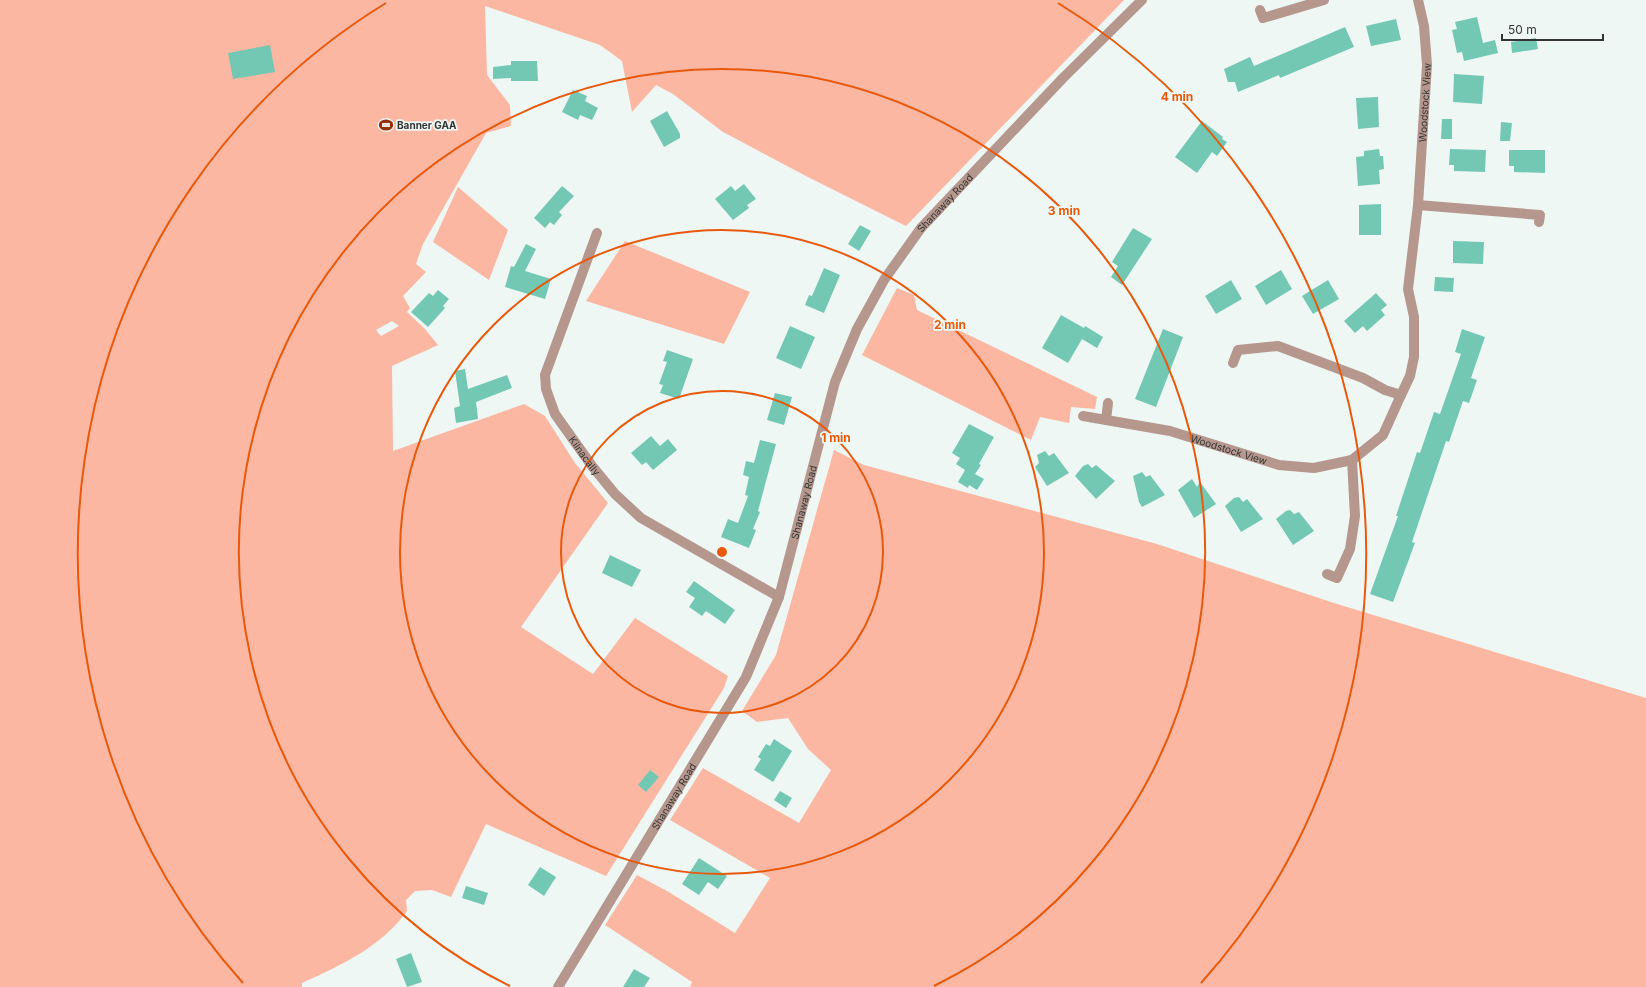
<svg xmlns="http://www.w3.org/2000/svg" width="1646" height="987" viewBox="0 0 1646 987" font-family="Inter,sans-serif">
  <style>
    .green { fill: #fbb7a1; fill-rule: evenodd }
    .building { fill: #73c8b3 }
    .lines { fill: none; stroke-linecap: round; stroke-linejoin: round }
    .street { stroke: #b6978d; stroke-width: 10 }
    .ring { fill: none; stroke: #e8590c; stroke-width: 2 }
    .labels { text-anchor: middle; stroke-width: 3.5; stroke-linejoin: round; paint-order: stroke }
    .street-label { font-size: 10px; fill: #323534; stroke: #eff7f5 }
    .poi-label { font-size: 10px; font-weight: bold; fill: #323534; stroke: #eff7f5; text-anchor: start }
    .centre { fill: #e8590c; stroke: #eff7f5; stroke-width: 2 }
    .ring-label { font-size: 12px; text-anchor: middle; font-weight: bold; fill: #e8590c; stroke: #eff7f5; stroke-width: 3.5; stroke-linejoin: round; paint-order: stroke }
  </style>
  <rect width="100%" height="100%" fill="#eff7f5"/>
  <g class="green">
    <path d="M0 0H1124L906 226 806 176 723 132 673 94 656 85 632 112 622 61 600 45 485 6 487 75 510 105 511 126 486 133 423 244 416 264 426 272 403 296 410 308 407 312 425 329 438 345 392 366 393 451 524 404 545 416 575 463 608 503 521 627 593 674 635 618 728 676 724 688 606 876 486 824 451 897 432 890 415 891 406 900 407 911C381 947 342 965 302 983V987H0ZM392 321 399 326 381 336 376 330Z"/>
    <path d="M458 187 508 230 489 280 433 242Z"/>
    <path d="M625 241 750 292 724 344 586 301Z"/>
    <path d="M897 288 914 295 917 310 1097 397 1095 409 1071 407 1069 423 1040 417 1031 440 862 355Z"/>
    <path d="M834 450 864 465 1157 544 1334 603 1646 698V987H690L692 982 605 925 637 875 667 891 735 933 770 878 670 820 703 768 799 823 831 770 808 749 788 718 757 722 742 711 776 655Z"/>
  </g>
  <g class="building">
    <path d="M1477 17 1483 43 1495 40 1498 53 1464 61 1462 52 1457 53 1452 30 1457 29 1455 22Z"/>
    <path d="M1396 19 1401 40 1371 46 1366 26Z"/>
    <path d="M1345 27 1354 47 1280 78 1279 75 1238 92 1235 82H1228L1224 69 1250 57 1254 66Z"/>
    <path d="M1536 38 1538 49 1512 53 1511 42Z"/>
    <path d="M270 45 275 72 233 79 228 53Z"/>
    <path d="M511 61H537L538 81H511V78L493 79V67L511 65Z"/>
    <path d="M1454 74 1484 76 1482 104 1453 102Z"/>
    <path d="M573 90 587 96 585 101 598 108 592 120 580 115 578 120 562 112Z"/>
    <path d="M1378 97 1379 127 1358 129 1356 98Z"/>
    <path d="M667 111 680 134V138L664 147 650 121Z"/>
    <path d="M1442 119H1452V139H1441Z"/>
    <path d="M1202 121 1223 137 1222 139 1227 142 1217 156 1212 152 1197 173 1175 157Z"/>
    <path d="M1501 122 1512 123 1510 141H1500Z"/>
    <path d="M1379 149 1380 156H1383L1384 169 1379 170 1380 184 1358 186 1356 157 1364 156V151Z"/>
    <path d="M1450 149 1486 150 1485 172 1454 171V165H1449Z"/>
    <path d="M1509 150H1545V173L1514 172V166H1509Z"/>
    <path d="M744 184 756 199 747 205 749 208 733 220 715 199 731 186 735 191Z"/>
    <path d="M562 186 574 196 559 212 562 215 554 225 550 222 545 228 534 218Z"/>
    <path d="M1381 204V235H1359V205Z"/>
    <path d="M860 225 871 231 859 251 848 244Z"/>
    <path d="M1133 228 1152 239 1122 285 1111 277 1118 266 1112 262Z"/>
    <path d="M1453 241 1484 242 1483 264 1453 263Z"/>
    <path d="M526 244 536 249 525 271 551 279 545 299 505 287 511 266 514 267Z"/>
    <path d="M824 268 840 275 824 313 805 305 809 295 812 296Z"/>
    <path d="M1281 270 1292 289 1266 305 1255 286Z"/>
    <path d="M1435 277 1454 278 1453 292 1434 291Z"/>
    <path d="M1231 280 1242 299 1216 314 1205 296Z"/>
    <path d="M1328 280 1339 299 1313 314 1302 296Z"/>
    <path d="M438 290 449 299 443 306 445 308 428 327 411 312 429 293 433 296Z"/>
    <path d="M1376 293 1387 305 1381 310 1385 315 1367 331 1363 326 1355 333 1344 321Z"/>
    <path d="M1061 315 1084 328 1085 326 1103 337 1097 348 1082 339 1068 363 1042 348Z"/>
    <path d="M790 326 815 337 801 369 776 358Z"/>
    <path d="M1163 329 1183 337 1156 407 1135 399Z"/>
    <path d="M1462 329 1485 337 1471 378 1477 380 1469 403 1463 401 1449 442 1446 441 1412 542 1415 543 1393 602 1370 594 1398 516H1396L1417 452 1420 453 1434 412 1440 414 1461 354 1455 352Z"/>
    <path d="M667 350 693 359 679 399 660 393 663 385 659 384 667 362 663 361Z"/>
    <path d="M465 369 468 389 507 375 512 388 476 402 478 419 456 423 454 408 460 406 455 371Z"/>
    <path d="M775 393 792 397 784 425 767 420Z"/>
    <path d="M969 424 994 437 979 464 981 465 975 474 984 479 977 490 969 485 968 488 958 482 965 470 956 464 960 458 952 453Z"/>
    <path d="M651 436 660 446 668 439 677 450 653 470 646 462 642 465 631 453Z"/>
    <path d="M760 440 776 444 758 511 760 512 753 529 756 530 749 548 721 537 728 519 738 523 748 496 745 495 749 477 743 475 746 461 754 463Z"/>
    <path d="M1045 451 1049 456 1054 453 1069 473 1047 486 1035 467 1039 463 1037 455Z"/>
    <path d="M1088 464 1092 468 1096 465 1115 481 1096 499 1075 476 1083 466Z"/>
    <path d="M1142 472 1146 477 1150 475 1165 495 1142 507 1139 502 1133 476Z"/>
    <path d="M1192 479 1197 487 1200 482 1216 504 1194 518 1178 490Z"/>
    <path d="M1239 497 1243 502 1247 499 1263 519 1241 532 1225 506 1234 498Z"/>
    <path d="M1290 510 1294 514 1299 512 1314 531 1293 545 1276 519 1286 511Z"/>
    <path d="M610 555 641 570 632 587 602 573Z"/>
    <path d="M694 581 735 610 725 624 706 611 702 616 689 607 695 598 686 592Z"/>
    <path d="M774 739 792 751 773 782 754 770 761 759 758 757 766 744 770 746Z"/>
    <path d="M650 770 659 777 646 792 638 785Z"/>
    <path d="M780 791 792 798 786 808 774 800Z"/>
    <path d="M699 858 727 876 718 889 708 882 699 895 682 884Z"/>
    <path d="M540 867 556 877 544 896 528 885Z"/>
    <path d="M466 886 488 893 484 905 462 898Z"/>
    <path d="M411 953 422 982 407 987 396 959Z"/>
    <path d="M634 969 650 978 644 987H623Z"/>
  </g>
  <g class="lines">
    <g class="street">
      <path d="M1260 10 1263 18 1324 0"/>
      <path d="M1418 205 1540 215 1539 222"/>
      <path id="s1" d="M597 233 545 375 546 389 555 414 592 466 615 494 641 518 779 597"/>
      <path id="s2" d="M1233 363 1238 350 1278 346 1363 378 1385 390 1401 395 1410 376 1414 357V317L1408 289 1418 205 1427 65 1424 26 1418 0"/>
      <path id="s3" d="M1083 416 1170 431 1279 465 1314 468 1352 460 1355 516 1350 549 1337 578 1327 574"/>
      <path d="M1106 420 1108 403"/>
      <path d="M1352 460 1383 435 1401 395"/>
      <path id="s4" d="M558 987 746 677 779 597 835 382 857 329 884 280 921 228 1063 78 1142 0"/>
    </g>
  </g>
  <g class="ring">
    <circle cx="722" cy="552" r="161"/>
    <circle cx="722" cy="552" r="322"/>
    <path d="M510 986A483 483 0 1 1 934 986"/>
    <path d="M243 983A644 644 0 0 1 386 3M1058 3A644 644 0 0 1 1201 983"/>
  </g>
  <defs>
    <symbol id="stadium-bare" viewBox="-9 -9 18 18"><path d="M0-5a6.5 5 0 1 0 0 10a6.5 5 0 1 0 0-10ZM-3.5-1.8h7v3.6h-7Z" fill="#963008" stroke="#eff7f5" stroke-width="2.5" paint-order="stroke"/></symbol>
  </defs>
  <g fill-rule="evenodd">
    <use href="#stadium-bare" x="376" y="115" width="20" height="20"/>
  </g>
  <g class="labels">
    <g class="street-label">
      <text dy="4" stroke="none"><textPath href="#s2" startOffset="483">Woodstock View</textPath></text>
      <text dy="4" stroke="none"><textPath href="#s4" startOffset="883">Shanaway Road</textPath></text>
      <text dy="4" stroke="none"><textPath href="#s3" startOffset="150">Woodstock View</textPath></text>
      <text dy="4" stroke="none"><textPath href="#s1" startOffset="243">Kilnacally</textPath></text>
      <text dy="4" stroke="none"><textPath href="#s4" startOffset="547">Shanaway Road</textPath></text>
      <text dy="4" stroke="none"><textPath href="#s4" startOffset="223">Shanaway Road</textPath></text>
    </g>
    <g class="poi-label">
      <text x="397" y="129">Banner GAA</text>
    </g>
  </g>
  <circle cx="722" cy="552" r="6" class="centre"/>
  <g class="ring-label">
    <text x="1177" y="101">4 min</text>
    <text x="1064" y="215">3 min</text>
    <text x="950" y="329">2 min</text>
    <text x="836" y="442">1 min</text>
  </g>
  <path d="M1502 34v6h101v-6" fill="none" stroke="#323534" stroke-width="2"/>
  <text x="1508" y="34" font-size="12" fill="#323534" stroke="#eff7f5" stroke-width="3" paint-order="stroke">50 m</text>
</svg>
